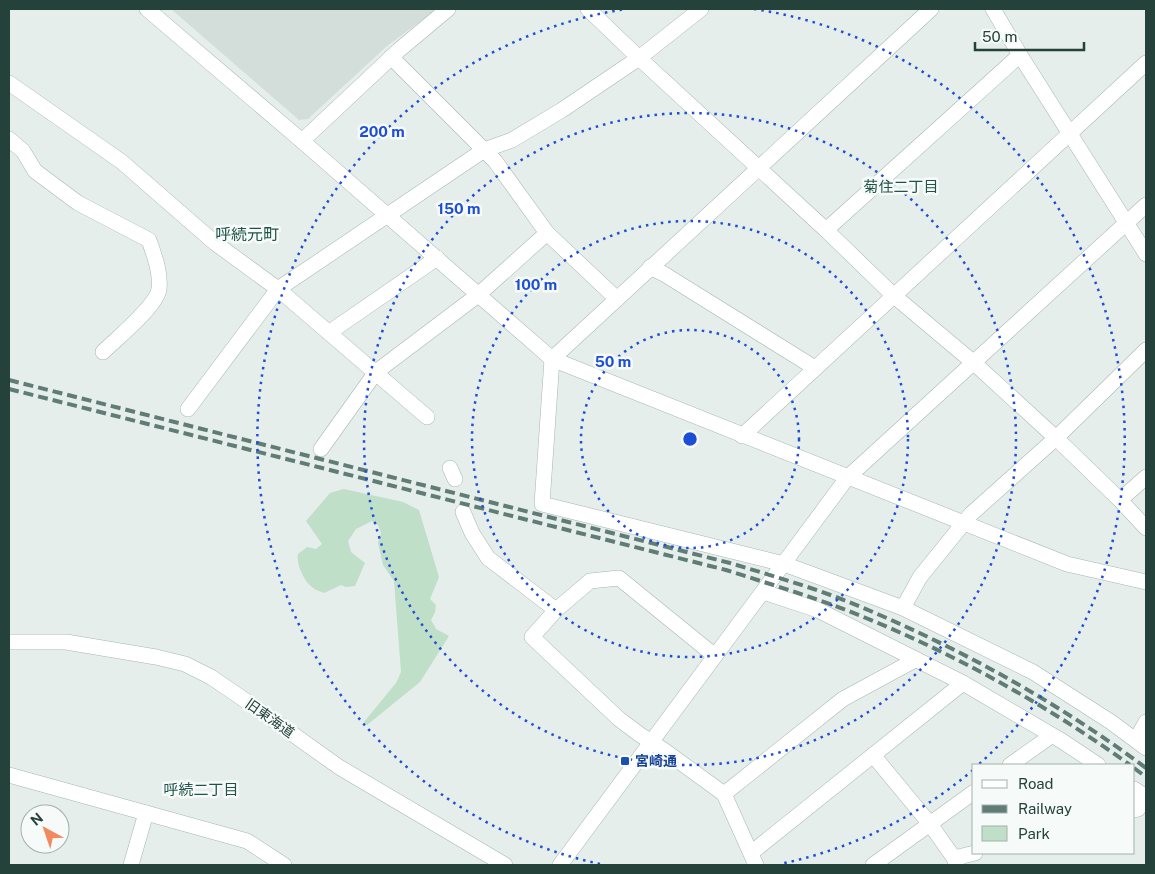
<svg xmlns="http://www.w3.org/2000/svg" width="1155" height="874" viewBox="0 0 1155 874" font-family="'Public Sans','Noto Sans JP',sans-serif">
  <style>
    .built { fill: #d3deda }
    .green { fill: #bfdfc9 }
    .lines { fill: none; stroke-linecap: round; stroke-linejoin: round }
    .minor-casing { stroke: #a7b7b2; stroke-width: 16 }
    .minor { stroke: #fff; stroke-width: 15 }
    .rail { stroke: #5f7c75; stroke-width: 4; stroke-dasharray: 10 5; stroke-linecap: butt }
    .ring { fill: none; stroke: #1d4ed8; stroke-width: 2.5; stroke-dasharray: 2.5 5 }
    .transit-dot { fill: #1a4fb4; stroke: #f6fbf9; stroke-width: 2 }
    .labels { text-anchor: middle; stroke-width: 5; stroke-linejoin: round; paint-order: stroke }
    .street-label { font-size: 14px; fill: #24413a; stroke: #f6fbf9 }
    .transit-label { font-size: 14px; font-weight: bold; fill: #164399; stroke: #f6fbf9; text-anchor: start }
    .neighbourhood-label { font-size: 15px; fill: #1f5348; stroke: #f6fbf9 }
    .quarter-label { font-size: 16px; fill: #1f5348; stroke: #f6fbf9 }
    .centre { fill: #1d4ed8; stroke: #f6fbf9; stroke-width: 2.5 }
    .ring-label { font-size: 15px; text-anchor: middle; font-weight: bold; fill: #1d4ed8; stroke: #f6fbf9; stroke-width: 5; stroke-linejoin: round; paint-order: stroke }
  </style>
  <rect width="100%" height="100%" fill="#e5eeeb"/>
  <path class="built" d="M171 9H437L387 46 308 119 299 120Z"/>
  <path class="green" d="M344 489 403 502 419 510 439 577 430 599 436 605 435 612 431 620 436 629 449 636 420 682 367 725 364 722 396 683 401 672 394 581 383 565 378 543 381 533 378 525 372 521 356 529 348 541 351 552 365 563 355 586 346 587 341 585 324 593C320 591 315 590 312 587 304 581 296 564 298 554L307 547 316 549 322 544 306 521 330 493Z"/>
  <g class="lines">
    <defs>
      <g id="minor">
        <path d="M147 9 302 141 399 50 448 9"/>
        <path d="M588 9 639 58 826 230 893 295 974 363 1056 438 1120 500 1146 528"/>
        <path d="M931 9 552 359 542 504 784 564 903 608 1033 672 1111 722 1146 748"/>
        <path d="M993 9 1020 55 1146 254"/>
        <path d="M391 57 495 161 547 233 617 299"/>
        <path d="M9 83 122 162 215 243 278 289 427 417"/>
        <path d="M9 139 23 151 35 171 78 203 149 240C154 255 161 272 159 289 157 306 116 339 103 352"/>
        <path d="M302 141 552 359 1067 564 1146 582"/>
        <path d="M826 230 1020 55"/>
        <path d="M650 267 664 274 815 368"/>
        <path d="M330 332 437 258"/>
        <path d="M188 409 278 289 484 150 512 140 562 110 639 58 701 9"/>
        <path d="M742 436 1146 63"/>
        <path d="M321 449 376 372 478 295 547 233"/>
        <path d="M450 468 455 479"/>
        <path d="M1120 500 1146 477"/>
        <path d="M463 512 472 533 488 558 556 610 532 637 619 719 639 734 665 751 724 794 756 865"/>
        <path d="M763 592 818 610 963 683 1062 741 1098 765"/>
        <path d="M903 608 920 577 971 514 1056 438 1146 350"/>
        <path d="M556 610 590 581 619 578 715 656"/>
        <path d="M9 642H66L156 657 185 664 211 677 249 703 339 767 505 865"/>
        <path d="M1136 740 1146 722"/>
        <path d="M873 755 930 824 954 858 957 865"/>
        <path d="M1010 765 1051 736"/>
        <path d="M9 775 247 841 284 865"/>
        <path d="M1134 789 1143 795 1138 809 1134 810"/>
        <path d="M724 794 843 699 915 660"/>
        <path d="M751 853 963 683"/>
        <path d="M954 858 975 853"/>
        <path d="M131 865 146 813"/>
        <path d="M560 865 847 478 1146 205"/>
        <path d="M873 865 974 792"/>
      </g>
    </defs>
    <use href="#minor" class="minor-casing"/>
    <use href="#minor" class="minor"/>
    <g class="rail">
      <path d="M9 380 730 563C770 575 811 587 849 602 954 645 1055 700 1146 768"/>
      <path d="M9 389 726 570C773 585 820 599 866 618 959 656 1048 706 1130 765"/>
      <path d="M1134 768 1146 777"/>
    </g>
  </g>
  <g class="ring">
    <circle cx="690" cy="439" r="109"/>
    <circle cx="690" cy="439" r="218"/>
    <circle cx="690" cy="439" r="326"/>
    <path d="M973 770A435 435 0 0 1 780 864M600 864A435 435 0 0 1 626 9M754 9A435 435 0 0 1 978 765"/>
  </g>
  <rect class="transit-dot" x="620" y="756" width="10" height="10" rx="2.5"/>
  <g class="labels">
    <g class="street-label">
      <text transform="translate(270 718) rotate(35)" y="5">旧東海道</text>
    </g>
    <g class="transit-label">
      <text x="635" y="766">宮崎通</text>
    </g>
    <g class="neighbourhood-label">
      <text x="901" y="192">菊住二丁目</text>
      <text x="201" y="795">呼続二丁目</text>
    </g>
    <g class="quarter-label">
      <text x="247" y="240">呼続元町</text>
    </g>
  </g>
  <circle cx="690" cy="439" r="8" class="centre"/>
  <g class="ring-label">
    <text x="382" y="137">200 m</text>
    <text x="459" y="214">150 m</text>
    <text x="536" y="290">100 m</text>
    <text x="613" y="367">50 m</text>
  </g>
  <rect width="1155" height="874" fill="none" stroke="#24413a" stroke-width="20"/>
  <rect x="972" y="764" width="162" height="90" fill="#f6fbf9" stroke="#a2b1ad"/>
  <rect x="982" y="780" width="25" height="8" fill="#ffffff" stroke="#a2b1ad"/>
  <text x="1018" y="789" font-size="15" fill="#24413a">Road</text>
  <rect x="982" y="805" width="25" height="8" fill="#5f7c75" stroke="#a2b1ad"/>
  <text x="1018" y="814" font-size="15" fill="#24413a">Railway</text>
  <rect x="982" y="826" width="25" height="15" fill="#bfdfc9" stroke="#a2b1ad"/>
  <text x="1018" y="839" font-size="15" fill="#24413a">Park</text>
  <g transform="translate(45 829) rotate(320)"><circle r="24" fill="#f6fbf9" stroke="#a2b1ad"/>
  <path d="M0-4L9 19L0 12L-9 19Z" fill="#f28960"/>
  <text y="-8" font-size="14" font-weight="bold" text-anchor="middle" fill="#24413a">N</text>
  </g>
  <path d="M975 42v8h109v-8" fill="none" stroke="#24413a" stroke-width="2.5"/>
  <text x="982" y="42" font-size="15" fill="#24413a" stroke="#f6fbf9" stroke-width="4" paint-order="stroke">50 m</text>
</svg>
